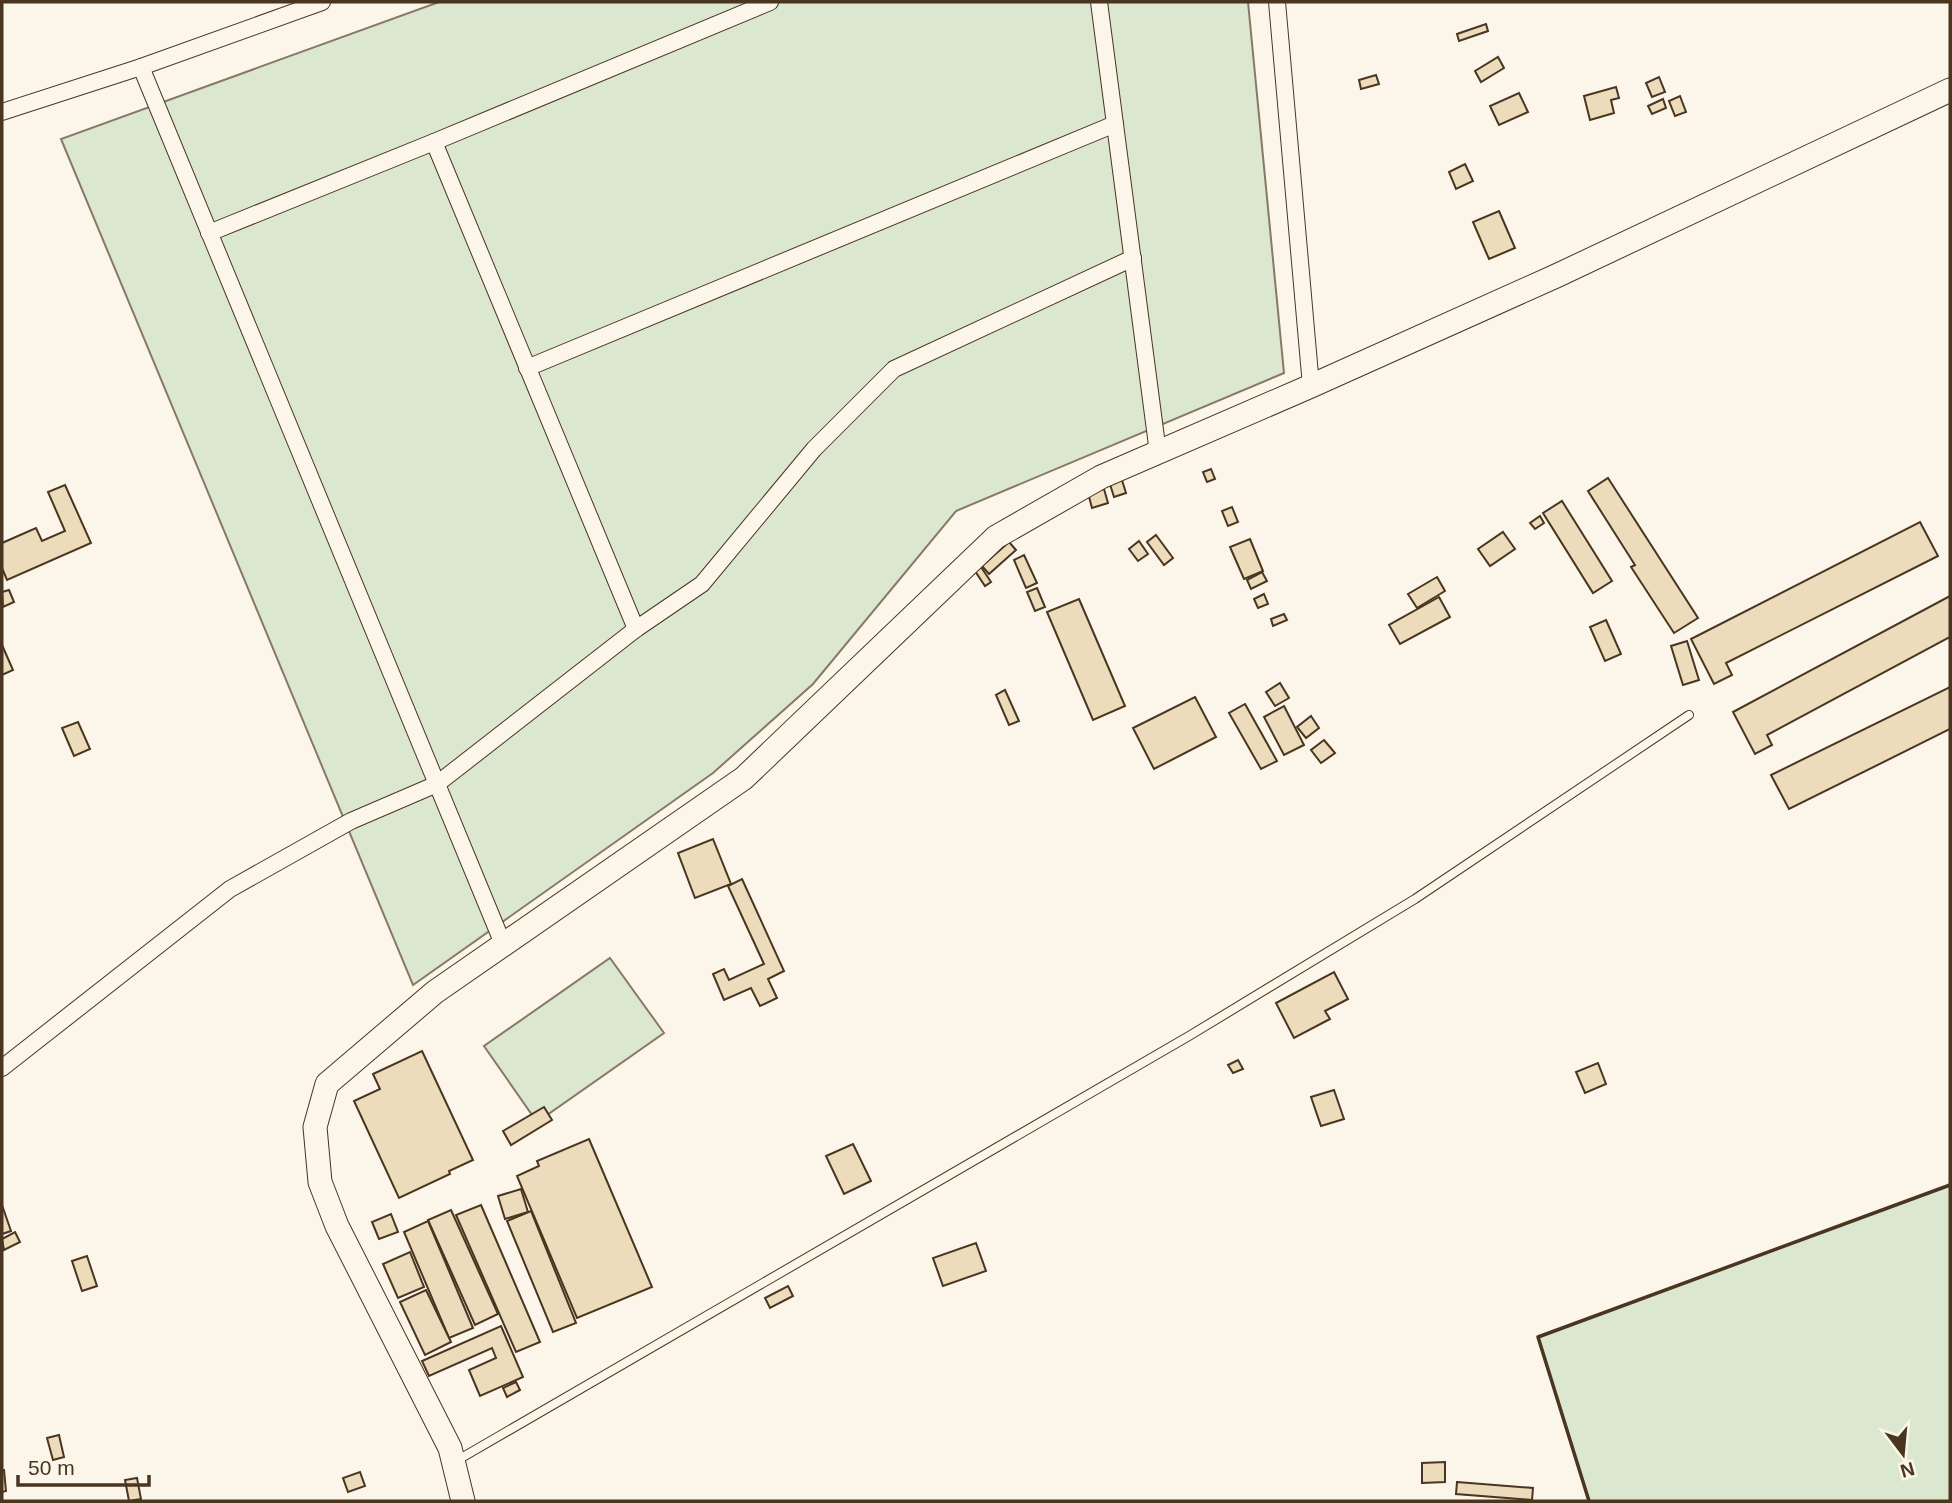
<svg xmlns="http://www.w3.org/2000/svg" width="1952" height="1503" viewBox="0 0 1952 1503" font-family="Arial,sans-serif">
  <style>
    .green { fill: #dce7d0; stroke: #887966; stroke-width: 2 }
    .building { fill: #ecdcbc; stroke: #4a3520; stroke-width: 2 }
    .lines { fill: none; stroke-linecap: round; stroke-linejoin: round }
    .lane-casing { stroke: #4a3520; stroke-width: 10 }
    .street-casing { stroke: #4a3520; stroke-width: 18 }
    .secondary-casing { stroke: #4a3520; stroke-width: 25 }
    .lane { stroke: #fbf6e9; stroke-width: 8 }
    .street { stroke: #fbf6e9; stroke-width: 16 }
    .secondary { stroke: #fbf6e9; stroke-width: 23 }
    .wall { stroke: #4a3520; stroke-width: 3.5 }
  </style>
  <rect width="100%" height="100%" fill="#fbf6e9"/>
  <g class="green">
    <path d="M439 2H1248L1284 373 956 511 813 684 713 773 413 985 61 139Z"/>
    <path d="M610 958 664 1033 537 1122 484 1046Z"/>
    <path d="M1950 1185V1501H1589L1538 1337Z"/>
  </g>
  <g class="building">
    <path d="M1486 24 1488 31 1459 41 1457 34Z"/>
    <path d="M1498 57 1504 68 1481 82 1475 71Z"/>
    <path d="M1376 75 1379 84 1361 89 1359 80Z"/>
    <path d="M1659 77 1665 92 1652 97 1646 83Z"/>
    <path d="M1616 87 1619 98 1611 100 1614 113 1590 120 1584 96Z"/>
    <path d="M1519 93 1528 112 1499 125 1490 106Z"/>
    <path d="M1680 96 1686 112 1675 116 1669 101Z"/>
    <path d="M1663 99 1666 108 1652 114 1648 106Z"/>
    <path d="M1465 164 1473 181 1456 189 1449 172Z"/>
    <path d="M1499 211 1515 248 1489 259 1473 222Z"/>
    <path d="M1211 469 1215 479 1207 482 1203 472Z"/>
    <path d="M1121 477 1126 493 1114 497 1109 481Z"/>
    <path d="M1608 478 1698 618 1674 633 1631 567 1635 565 1588 491Z"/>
    <path d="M65 485 91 543 7 580 2 568V543L36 528 42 541 65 531 48 492Z"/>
    <path d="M1104 489 1108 503 1092 508 1088 493Z"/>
    <path d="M1562 501 1612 581 1593 593 1543 513Z"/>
    <path d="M1232 507 1238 522 1228 526 1222 511Z"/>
    <path d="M1540 516 1544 523 1535 529 1530 523Z"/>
    <path d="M1920 522 1938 556 1726 663 1732 675 1714 684 1691 639Z"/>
    <path d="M1503 532 1515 549 1490 566 1478 549Z"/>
    <path d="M1156 535 1173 558 1164 565 1147 542Z"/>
    <path d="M1250 539 1263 571 1244 579 1230 547Z"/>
    <path d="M1139 541 1148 554 1138 561 1129 549Z"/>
    <path d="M1009 542 1016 550 989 574 982 566Z"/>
    <path d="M1024 555 1037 583 1026 588 1014 560Z"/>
    <path d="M981 567 991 582 985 586 975 571Z"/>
    <path d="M1262 572 1267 581 1251 589 1247 580Z"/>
    <path d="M1437 577 1445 591 1417 608 1408 594Z"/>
    <path d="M1037 588 1045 607 1035 611 1027 592Z"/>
    <path d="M9 590 14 602 3 607 2 592Z"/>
    <path d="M1264 594 1268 604 1258 608 1254 599Z"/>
    <path d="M1950 596V637L1767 735 1772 745 1755 754 1733 712Z"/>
    <path d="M1439 597 1450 617 1400 644 1389 625Z"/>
    <path d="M1079 599 1125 706 1093 720 1047 612Z"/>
    <path d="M1284 614 1287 620 1273 626 1271 619Z"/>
    <path d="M1606 620 1621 654 1605 661 1590 627Z"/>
    <path d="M1687 641 1699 680 1683 685 1671 646Z"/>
    <path d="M2 645 13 670 2 675Z"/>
    <path d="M1280 683 1289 698 1275 706 1266 692Z"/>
    <path d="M1950 687V729L1789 809 1771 775Z"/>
    <path d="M1005 690 1019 721 1009 725 996 695Z"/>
    <path d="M1195 697 1216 737 1154 769 1133 728Z"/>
    <path d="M1245 704 1277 761 1261 769 1229 713Z"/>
    <path d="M1284 706 1304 745 1284 755 1264 717Z"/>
    <path d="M1311 716 1319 728 1306 738 1297 727Z"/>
    <path d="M78 722 90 749 74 756 62 728Z"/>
    <path d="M1324 740 1335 753 1321 763 1311 750Z"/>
    <path d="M713 839 731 884 695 898 678 853Z"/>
    <path d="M742 879 784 971 768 979 777 998 760 1006 751 988 724 1000 713 974 724 969 729 980 764 964 728 886Z"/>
    <path d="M1334 972 1348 999 1325 1011 1330 1019 1294 1038 1276 1003Z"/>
    <path d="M422 1051 473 1160 449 1171 450 1174 399 1198 354 1101 380 1089 373 1074Z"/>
    <path d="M1238 1060 1243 1069 1233 1073 1228 1065Z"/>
    <path d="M1598 1063 1606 1084 1585 1093 1576 1072Z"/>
    <path d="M1334 1090 1344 1119 1321 1126 1311 1097Z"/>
    <path d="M544 1107 552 1120 511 1145 503 1131Z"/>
    <path d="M589 1139 652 1287 577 1318 517 1176 539 1166 537 1161Z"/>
    <path d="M853 1144 871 1181 844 1194 826 1156Z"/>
    <path d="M521 1189 528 1212 505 1219 498 1196Z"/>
    <path d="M2 1205 11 1231 2 1234Z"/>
    <path d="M481 1205 540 1342 516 1352 456 1215Z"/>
    <path d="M451 1210 498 1314 475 1325 428 1220Z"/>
    <path d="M531 1211 576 1323 553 1332 507 1221Z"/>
    <path d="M391 1214 398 1232 379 1239 372 1222Z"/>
    <path d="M428 1221 473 1328 449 1338 404 1232Z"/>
    <path d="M15 1232 20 1242 4 1250 2 1239Z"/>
    <path d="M976 1243 986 1271 943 1286 933 1258Z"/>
    <path d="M410 1252 424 1287 398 1298 383 1264Z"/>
    <path d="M87 1256 97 1286 82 1291 72 1261Z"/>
    <path d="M788 1286 793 1296 770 1308 765 1298Z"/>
    <path d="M426 1290 451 1342 425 1355 400 1302Z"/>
    <path d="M501 1326 523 1377 480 1396 469 1370 496 1358 492 1348 429 1376 422 1361Z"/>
    <path d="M516 1382 520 1390 507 1397 503 1388Z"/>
    <path d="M59 1435 64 1457 53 1460 47 1438Z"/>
    <path d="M1445 1462V1482L1422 1483V1463Z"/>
    <path d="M2 1470H4L6 1491 2 1492Z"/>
    <path d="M360 1472 365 1486 348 1492 343 1478Z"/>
    <path d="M137 1478 141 1499 129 1501 125 1480Z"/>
    <path d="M1457 1482 1533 1488 1532 1500 1456 1494Z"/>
  </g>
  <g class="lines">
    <defs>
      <path id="lane" d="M456 1461 1189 1036 1415 899 1689 715"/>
      <g id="street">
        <path d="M1099 2 1158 453"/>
        <path d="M1277 2 1311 386"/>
        <path d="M141 67 503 944"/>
        <path d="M2 112 141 67 322 2"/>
        <path d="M434 142 636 629"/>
        <path d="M209 233 434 142 770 2"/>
        <path d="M527 368 1115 124"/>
        <path d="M2 1068 230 889 351 821 437 784 636 629 702 584 814 449 894 369 1133 258"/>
      </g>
      <path id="secondary" d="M463 1501 450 1448 337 1226 320 1182 315 1127 327 1084 435 992 744 778 996 537 1101 477 1311 386 1556 276 1950 90"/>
    </defs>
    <use href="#lane" class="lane-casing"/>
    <use href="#street" class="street-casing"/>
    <use href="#secondary" class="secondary-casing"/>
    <use href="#lane" class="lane"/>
    <use href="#street" class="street"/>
    <use href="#secondary" class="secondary"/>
    <path class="wall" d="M1589 1501 1538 1337 1950 1185"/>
  </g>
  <rect width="1952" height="1503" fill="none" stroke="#4a3520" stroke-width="7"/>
  <g transform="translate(1903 1454) rotate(164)" stroke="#fbf6e9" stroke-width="5" paint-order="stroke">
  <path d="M0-5L12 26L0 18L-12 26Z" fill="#4a3520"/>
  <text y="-10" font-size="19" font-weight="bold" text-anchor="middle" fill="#4a3520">N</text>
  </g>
  <path d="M18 1475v10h131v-10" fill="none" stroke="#4a3520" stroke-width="3.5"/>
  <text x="28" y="1475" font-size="21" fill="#4a3520" stroke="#fbf6e9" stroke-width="5" paint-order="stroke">50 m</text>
</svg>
